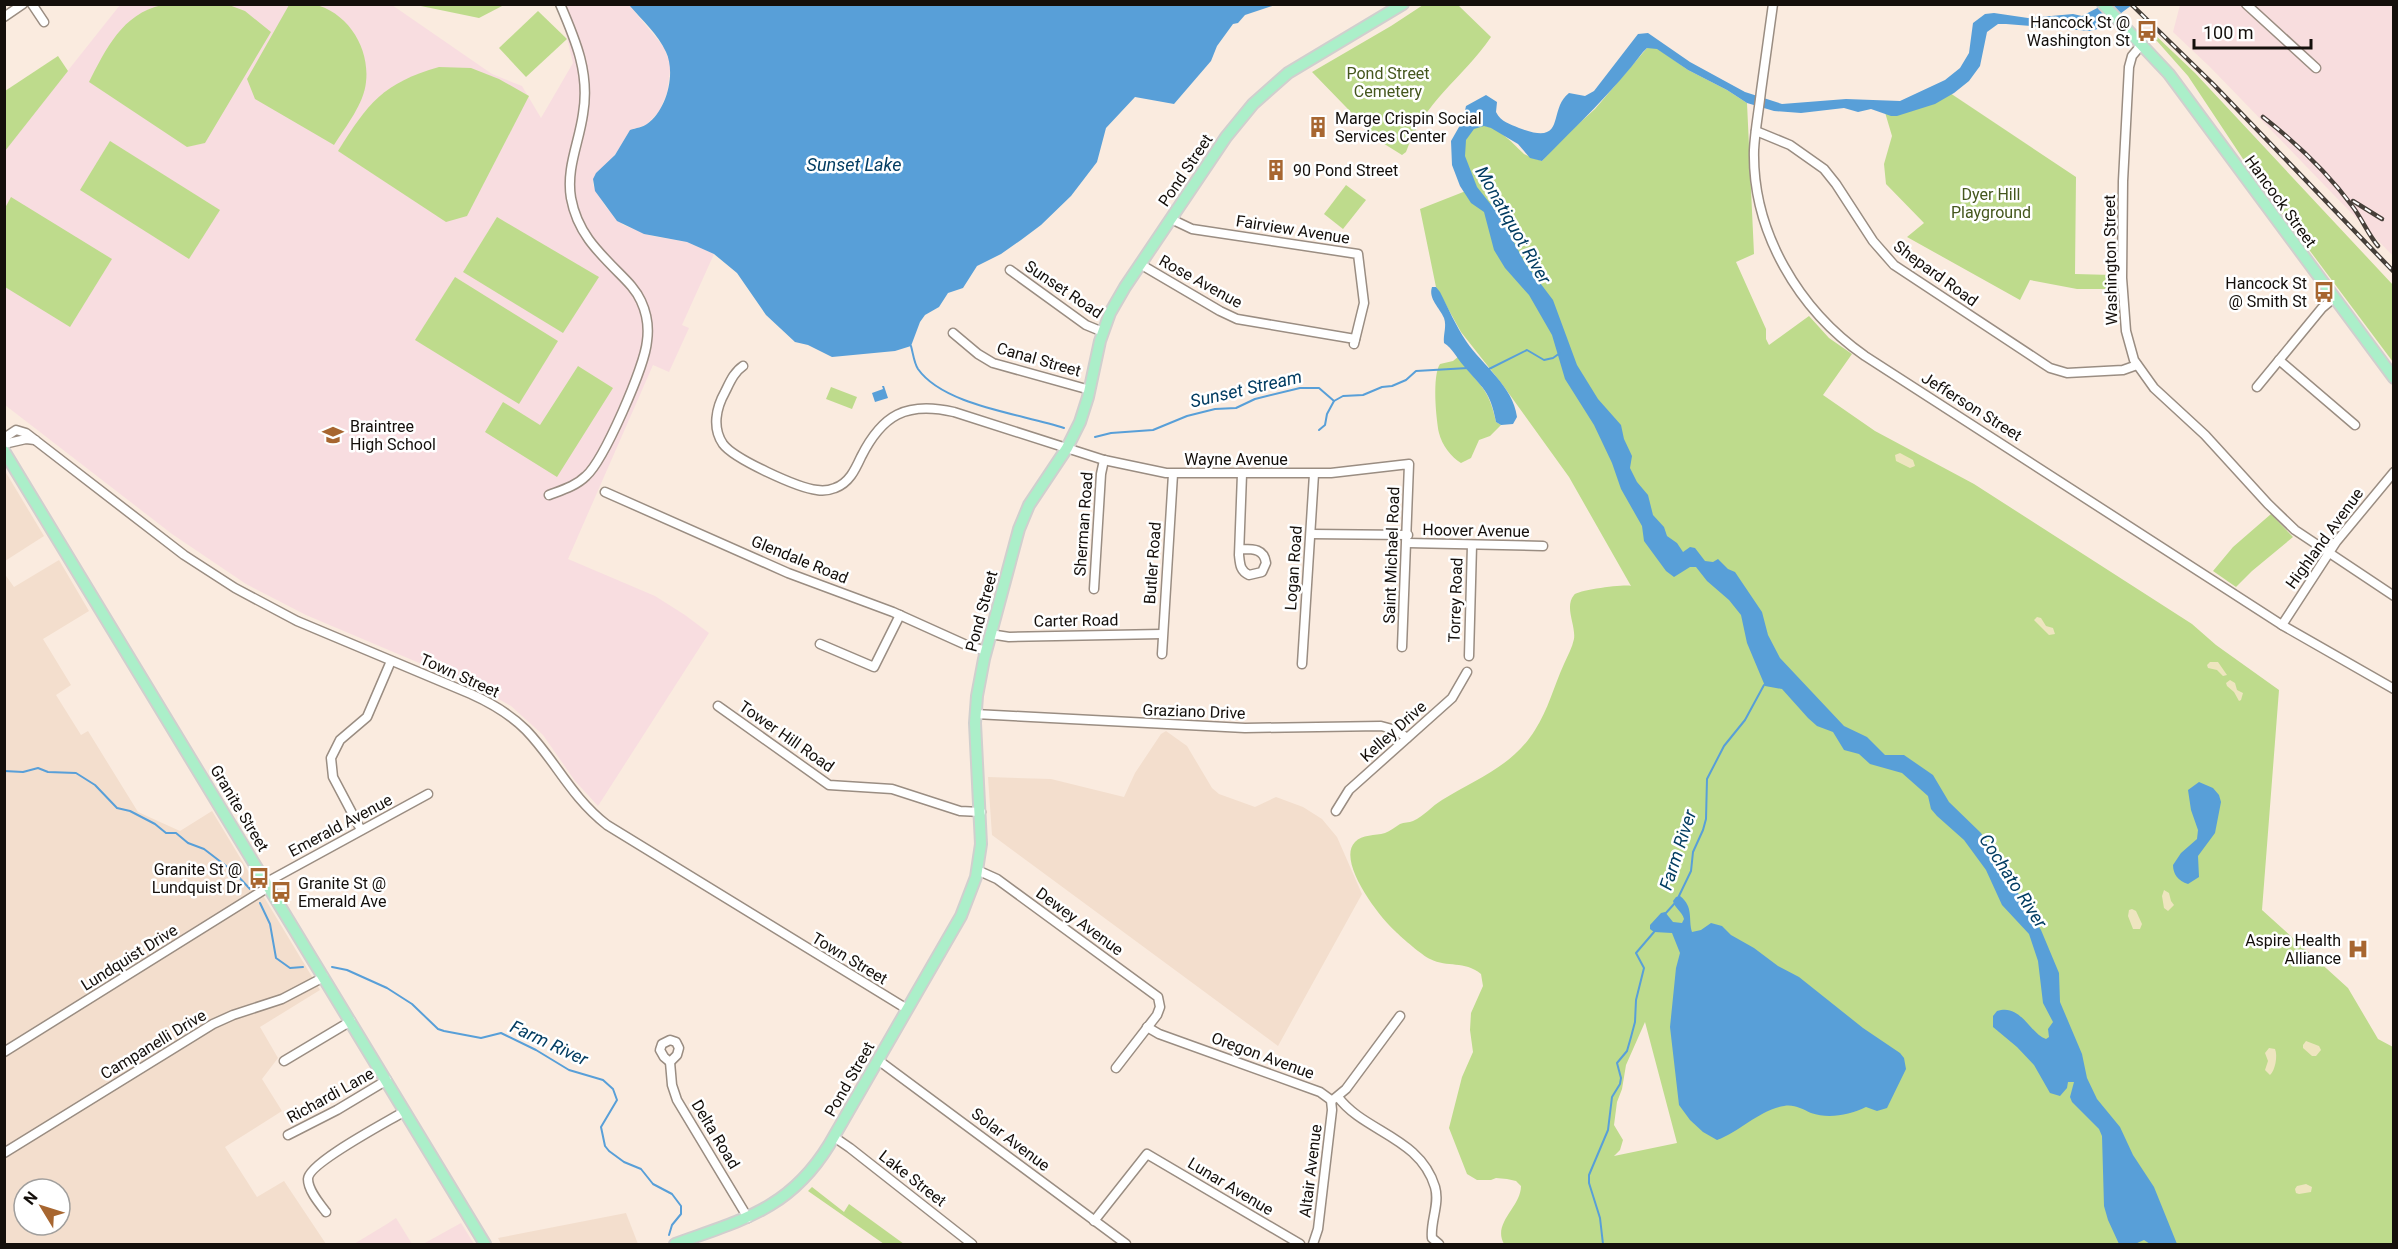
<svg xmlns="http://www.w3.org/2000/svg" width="2398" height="1249" viewBox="0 0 2398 1249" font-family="Roboto,sans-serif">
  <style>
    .built { fill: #f3decd; fill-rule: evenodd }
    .industrial { fill: #f8ddde }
    .education { fill: #f8dde0 }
    .green { fill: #bedb8c; fill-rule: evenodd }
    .sand { fill: #eee5bf }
    .water { fill: #589fd8 }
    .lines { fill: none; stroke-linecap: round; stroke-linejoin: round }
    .stream { stroke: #589fd8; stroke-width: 2 }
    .minor-casing { stroke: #9a8d82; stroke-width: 11 }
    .major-casing { stroke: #d0cfce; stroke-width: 14 }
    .minor { stroke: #fff; stroke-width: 8 }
    .major { stroke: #abefc9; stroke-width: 10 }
    .rail-casing { stroke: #463f39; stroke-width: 4.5 }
    .rail { stroke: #fff; stroke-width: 2; stroke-dasharray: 7; stroke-linecap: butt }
    .labels { text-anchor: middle; stroke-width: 5; stroke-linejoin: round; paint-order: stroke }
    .poi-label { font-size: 16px; fill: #140f0b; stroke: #fff; text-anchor: end }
    .park-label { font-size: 16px; fill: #45571e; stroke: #fff }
    .street-label { font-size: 16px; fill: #140f0b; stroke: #fff }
    .water-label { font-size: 18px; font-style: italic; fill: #033d62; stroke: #fff }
  </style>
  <rect width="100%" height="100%" fill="#faebdf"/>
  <g class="built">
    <path d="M5 471 44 536 5 561H4Z"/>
    <path d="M59 560 89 611 43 639 71 685 56 695 81 735 88 731 138 812 180 831 212 811 320 990 260 1027 278 1058 262 1079 282 1111 225 1147 257 1197 284 1181 326 1244H5L4 573 14 587ZM24 1189H60V1225H24Z"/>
    <path d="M1166 731 1187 746 1212 788 1219 794 1255 807 1276 797 1303 807 1322 819 1337 837 1362 894 1278 1046 992 835 988 777 1051 779 1124 797 1135 773 1161 734Z"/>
    <path d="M626 1213 638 1244H501L498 1238Z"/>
  </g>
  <g class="industrial">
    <path d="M2180 5H2393V256L2210 67 2173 32Z"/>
    <path d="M396 1218 412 1244H354L387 1224Z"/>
    <path d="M461 1223 474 1244H423Z"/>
  </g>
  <path class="education" d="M120 5H392L492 74 522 86 541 118 573 63 559 5H629L663 46 670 62V71L667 93 659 112 646 125 630 130 615 155 593 179V185L605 206 623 225 652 236 687 242 714 254 682 325 689 328 669 372 653 365 568 559 655 596 685 615 709 633 598 806 575 781 543 735 511 706 483 690 306 615 246 584 172 534 5 405 4 151Z"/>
  <g class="green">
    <path d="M162 5H229L245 11 271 32 205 143 187 147 89 82C106 49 122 14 162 5Z"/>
    <path d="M289 5C296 4 306 3 313 4 348 12 370 48 366 82 364 104 346 126 334 145L255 99 247 79Z"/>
    <path d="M416 5H504L479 18Z"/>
    <path d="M1423 5H1458L1491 37C1462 79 1423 102 1406 152L1402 155 1378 140 1312 72 1391 26Z"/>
    <path d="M538 11 567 39 526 77 499 48Z"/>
    <path d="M2151 31 2195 73 2393 285V362L2257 180 2188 76 2149 32Z"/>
    <path d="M1647 48H1657L1688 70 1727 90 1747 103 1754 254 1736 262 1766 329V339L1769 345 1809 316 1829 338 1852 354 1823 395 1875 431 1974 484 2192 624 2216 645 2279 690 2262 910 2348 988 2378 1039 2393 1047V1244H1504C1492 1223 1521 1207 1521 1186L1516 1181 1507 1179 1496 1178 1491 1180H1477L1467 1174 1449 1128 1462 1077 1473 1052 1470 1030 1471 1013 1483 986 1481 974C1464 960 1448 968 1430 959 1423 956 1402 938 1395 931 1380 918 1336 861 1355 842 1362 834 1375 836 1385 833 1390 831 1395 827 1400 824 1404 822 1409 823 1413 821 1424 816 1432 806 1442 800 1476 779 1513 766 1535 730 1548 710 1554 686 1564 664 1568 655 1572 648 1574 639 1576 625 1564 607 1574 595 1578 590 1625 584 1631 586L1569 477 1502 384 1461 332 1436 287 1420 209 1476 187C1470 173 1459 152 1467 137 1483 108 1512 143 1524 154 1529 157 1537 159 1542 161L1565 136 1595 109ZM1645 1022 1677 1143 1614 1156 1620 1150 1623 1140 1614 1125 1617 1102 1622 1089 1626 1065Z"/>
    <path d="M58 56 68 71 5 151V91Z"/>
    <path d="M439 67 471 68 499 79 529 96 467 216 446 222 338 151C368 103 383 83 439 67Z"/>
    <path d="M1947 91 2076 177 2075 274 2112 275 2113 289H2077L2030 280 2020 300 1907 237 1924 223 1886 184 1884 164 1892 136 1884 109Z"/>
    <path d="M110 141 220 210 189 259 80 190Z"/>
    <path d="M1346 185 1366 200 1343 229 1324 214Z"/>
    <path d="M11 197 112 259 70 327 5 287V208Z"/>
    <path d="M497 217 599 277 563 333 463 272Z"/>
    <path d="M455 277 558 341 519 404 415 340Z"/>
    <path d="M1458 357C1478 386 1488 384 1496 422L1501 425 1490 436 1479 440 1471 458 1461 463C1451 457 1442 445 1439 433 1436 418 1432 376 1440 364L1453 361Z"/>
    <path d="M578 366 613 388 557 477 485 432 503 402 540 425Z"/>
    <path d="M831 387 857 397 852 409 826 399Z"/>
    <path d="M2271 514 2293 537 2252 571 2236 587 2213 571 2233 547Z"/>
    <path d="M812 1187 844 1212 849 1204 904 1244H884L808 1191Z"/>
  </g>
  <g class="sand">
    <path d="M1900 453 1913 460 1915 466 1910 468 1896 461 1895 455Z"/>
    <path d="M2037 617 2041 618 2046 626 2053 628 2055 634 2049 635 2034 620Z"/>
    <path d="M2210 662H2218L2227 675 2223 676 2217 670 2208 668 2207 665Z"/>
    <path d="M2230 680 2235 683 2237 690 2243 693 2241 700 2239 701 2234 692 2227 686 2226 683Z"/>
    <path d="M2164 890 2169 893 2171 901 2174 905 2168 911 2164 908 2162 896Z"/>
    <path d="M2132 909 2136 911 2142 924 2140 929H2133L2128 916 2129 910Z"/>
    <path d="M2306 1041 2319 1046 2321 1050 2316 1056H2312L2303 1048V1045Z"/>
    <path d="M2269 1048 2275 1049C2278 1056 2275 1071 2270 1075L2265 1070 2268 1061 2265 1053Z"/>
    <path d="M2306 1184 2312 1187 2311 1192 2299 1194 2296 1193 2295 1189 2297 1186Z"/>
  </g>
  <g class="water">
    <path d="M629 5H1275L1245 15 1238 23 1233 24 1217 46 1211 61 1174 104 1135 97 1106 128 1097 162 1071 196 1041 225 1021 240 1001 254 977 266 963 288 948 293 939 307 925 315 920 322 911 346 895 351 832 357 808 345 795 342 766 315 737 273 714 254 687 242 644 234 617 221 595 191 593 179 596 173 615 155 630 130C636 128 643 127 647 124 667 110 676 73 666 52 658 34 642 20 629 5Z"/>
    <path d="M2103 5H2132L2101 28 2090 31 2006 24H1998L1987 32 1980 66 1969 81 1954 93 1935 104 1897 116H1891L1871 109 1858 112 1844 108 1801 113 1774 111 1747 103 1727 90 1688 70 1657 49 1647 48 1643 52C1613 92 1576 126 1542 161L1530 158 1518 144 1491 128 1484 126 1474 129 1466 140 1465 156 1477 187 1500 216 1525 263 1553 300 1577 365 1598 399 1621 425 1624 439 1632 456 1630 468 1637 482 1648 495 1653 515 1664 527 1667 536 1677 543 1683 552 1690 547 1695 548 1705 561 1713 562 1718 559 1728 569 1735 572 1762 612 1768 635 1780 658 1844 726 1867 737 1885 755H1904L1933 775 1949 802 1981 833 2041 930 2059 973 2060 1002 2082 1054 2087 1078 2097 1099 2120 1127 2133 1155 2154 1187 2177 1244H2150L2144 1240 2135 1244H2119L2108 1220 2104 1206 2102 1136 2099 1129 2072 1102 2070 1097 2074 1082H2068L2067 1088 2060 1096 2050 1093 2034 1065 2017 1047 1993 1027V1016L1997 1011C2021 1003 2029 1033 2046 1039L2049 1037 2048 1029 2053 1022 2043 1003 2038 961 2029 934 2002 905 1986 870 1964 840 1937 816 1931 809 1928 796 1902 773 1870 764 1859 754 1844 750 1833 732 1817 726 1808 718 1782 689 1765 686 1747 643 1741 615 1729 600 1707 581 1696 567H1690L1674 577 1666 571 1644 541 1642 526 1621 489 1612 463 1594 425 1565 379 1552 335 1529 295 1505 268 1494 250 1484 212 1471 203 1460 186 1452 165 1451 141 1463 120 1466 106 1486 95 1497 102 1496 112C1501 122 1510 124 1519 128 1568 147 1547 110 1569 93L1585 96 1594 91 1638 34 1648 33 1690 62 1745 92 1782 104 1846 99 1900 101 1945 80 1960 68 1969 53 1973 23 1985 14 1994 13 2028 18 2073 14 2082 16Z"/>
    <path d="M1432 287H1436L1440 292C1448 308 1456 326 1466 341 1483 366 1513 386 1517 417L1513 424 1501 425 1496 422C1490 390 1483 389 1463 365 1456 357 1453 349 1444 343 1443 334 1447 327 1444 318 1440 308 1428 299 1432 287Z"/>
    <path d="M882 386H884L888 398 875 402 872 393 883 389Z"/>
    <path d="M2199 782 2213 788 2219 795 2221 802 2215 833 2198 856 2199 877 2188 884C2178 881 2173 874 2173 865L2181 853 2197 839 2198 830 2191 810 2188 790Z"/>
    <path d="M1680 896C1694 907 1688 919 1692 932L1701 930 1711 923 1722 926 1731 935 1754 948 1778 966 1799 977 1863 1028 1900 1053 1904 1058 1906 1069 1887 1108 1877 1111 1866 1107C1849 1115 1829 1119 1811 1113 1802 1109 1794 1104 1784 1106 1759 1110 1740 1132 1717 1140L1703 1132 1690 1120 1679 1105 1670 1027 1676 968 1680 953 1672 933 1654 932 1650 929V925L1661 913 1665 912 1673 922 1682 923 1684 919C1682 911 1675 909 1673 901L1676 897Z"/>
  </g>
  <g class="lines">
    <g class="stream">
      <path d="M911 346C913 353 914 363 918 369 944 406 1023 414 1064 428"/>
      <path d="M1489 369 1527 350 1544 360 1553 358 1560 353"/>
      <path d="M1319 430 1325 425 1327 414 1334 401"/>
      <path d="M1095 437 1111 433 1153 430 1187 416 1215 409 1236 408 1255 399 1300 388H1319L1334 401 1343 396 1363 395 1382 387 1392 386 1406 380 1416 371 1468 368"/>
      <path d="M4 771 23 772 38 768 48 772 76 773 95 785 117 808 130 811 155 824 166 833H176L188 843 204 849 234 872 250 889"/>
      <path d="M1678 898 1691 871 1693 852 1703 830 1706 819 1707 779 1724 746 1745 720 1764 685"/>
      <path d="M260 903 270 924 276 958 290 968 303 967"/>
      <path d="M1665 914 1675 903"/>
      <path d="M332 967 347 970 387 988 412 1004 438 1029 444 1031 481 1038 501 1033 536 1050 569 1070 603 1080 613 1089 617 1100 601 1127 605 1146 609 1151 624 1162 641 1169 653 1184 672 1194 681 1206V1214L672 1225 669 1235"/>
      <path d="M1603 1244 1600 1218 1589 1183V1175L1608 1130 1612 1097 1620 1084 1621 1078 1617 1063 1627 1051 1631 1037 1635 1022 1636 1000 1644 968 1636 953 1654 932"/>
    </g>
    <defs>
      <g id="minor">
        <path d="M32 4 44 22"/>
        <path d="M1773 4C1769 33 1765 62 1761 91 1759 110 1755 130 1754 150 1752 232 1799 310 1865 356L2282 625 2394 689"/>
        <path d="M2246 4 2316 68"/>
        <path d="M4 17 23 4"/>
        <path d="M2142 44 2132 56 2129 67 2123 181 2122 278 2126 331 2134 360 2154 388 2205 435 2268 504 2295 530 2394 596"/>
        <path d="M1756 131 1790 145 1824 169 1836 184 1873 241 1894 265 2050 368 2067 373 2123 370 2137 365"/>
        <path d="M1171 219 1192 229 1358 254 1364 303 1354 344"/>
        <path d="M1140 264 1220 311 1237 319 1355 339"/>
        <path d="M1010 270 1086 325 1103 332"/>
        <path d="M953 333 978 354 993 363 1090 390"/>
        <path d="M2279 360 2355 425"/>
        <path d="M743 366C734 372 730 382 725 392 716 408 712 428 723 444 734 459 798 488 817 490 823 491 830 490 835 488 849 483 855 470 861 457 882 415 906 401 954 412L1104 460 1166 473H1331L1409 464 1402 647"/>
        <path d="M2257 387 2322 308 2334 298"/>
        <path d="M4 438 16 430 26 433 184 555 235 588 297 621 471 694C491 703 510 714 526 730 556 761 570 796 607 825L907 1009"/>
        <path d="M4 444 26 439 35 440"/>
        <path d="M605 492 788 573 893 612 964 644 986 651"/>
        <path d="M549 495C562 490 576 486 586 476 604 460 645 366 647 341 649 327 647 314 641 301 636 290 628 282 619 273 596 250 577 231 571 198 566 168 579 143 583 114 590 74 576 41 560 4"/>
        <path d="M1311 534 1408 535"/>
        <path d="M1408 543 1543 546"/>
        <path d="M1240 549C1252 549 1264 548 1266 563L1262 572 1249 575C1240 571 1240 564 1239 555L1242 474"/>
        <path d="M1094 589 1101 474 1104 460"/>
        <path d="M2282 625 2336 542 2394 472"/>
        <path d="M990 634 1009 637 1162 634"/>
        <path d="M820 644 874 667 900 615"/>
        <path d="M1162 654 1173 474"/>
        <path d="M1469 656 1472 545"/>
        <path d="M1302 664 1314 474"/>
        <path d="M718 706 829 785 892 789 960 811 981 812"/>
        <path d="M975 714 1245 728 1381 726 1396 730 1407 738"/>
        <path d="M1336 811 1349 790 1452 698 1467 672"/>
        <path d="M361 830 333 777 331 758 340 740 367 717 391 661"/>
        <path d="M977 870 997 879 1158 997 1160 1007 1157 1015 1116 1068"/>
        <path d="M267 882 428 794"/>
        <path d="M1147 1027 1159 1034 1320 1092 1331 1100"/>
        <path d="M670 1040 676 1042 679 1048 677 1055 670 1062 664 1057 660 1050 662 1044Z"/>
        <path d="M4 1052 270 886"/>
        <path d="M878 1060 1126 1244"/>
        <path d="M284 1061 351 1021"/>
        <path d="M670 1062 672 1085 677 1100 748 1218"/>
        <path d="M1338 1097C1364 1132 1420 1137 1435 1187 1440 1204 1430 1222 1432 1238L1439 1244"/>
        <path d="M1334 1099 1346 1089 1400 1016"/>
        <path d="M288 1135 337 1110 387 1080"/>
        <path d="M834 1137 850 1148 972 1244"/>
        <path d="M4 1153 213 1024 233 1015 282 999 324 977"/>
        <path d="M326 1212C319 1203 308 1190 308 1179 308 1163 389 1121 405 1111"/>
        <path d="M1094 1221 1147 1154 1300 1244"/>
        <path d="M1313 1244 1318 1229 1332 1110 1331 1100"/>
      </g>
      <g id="major">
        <path d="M2103 4 2169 74 2394 378"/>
        <path d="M4 451 485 1244"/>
        <path d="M675 1244C741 1220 789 1210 829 1145L961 916 976 877 981 844 975 723 977 696 984 659 1019 529 1029 505 1067 448 1080 422 1088 397 1100 341 1110 313 1125 287 1226 137 1253 104 1288 73 1403 4"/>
      </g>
    </defs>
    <use href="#minor" class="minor-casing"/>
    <use href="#major" class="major-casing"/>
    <use href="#minor" class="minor"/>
    <use href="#major" class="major"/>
    <defs>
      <g id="rail">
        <path d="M2131 4 2214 85 2394 272"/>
        <path d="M2263 117C2295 142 2328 173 2353 207 2362 219 2368 234 2378 246"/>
        <path d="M2353 201 2382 219"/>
      </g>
    </defs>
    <use href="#rail" class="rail-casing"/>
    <use href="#rail" class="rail"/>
  </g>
  <defs>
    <symbol id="bus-bare" viewBox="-9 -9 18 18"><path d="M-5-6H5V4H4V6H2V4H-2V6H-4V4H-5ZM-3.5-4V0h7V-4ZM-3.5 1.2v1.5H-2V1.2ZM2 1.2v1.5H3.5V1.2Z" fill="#a76630" stroke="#fff" stroke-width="2.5" paint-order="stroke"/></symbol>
    <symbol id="building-bare" viewBox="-9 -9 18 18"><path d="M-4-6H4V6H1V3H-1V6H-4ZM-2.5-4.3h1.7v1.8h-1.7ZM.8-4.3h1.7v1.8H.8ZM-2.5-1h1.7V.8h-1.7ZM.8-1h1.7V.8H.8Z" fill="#a76630" stroke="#fff" stroke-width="2.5" paint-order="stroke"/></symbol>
    <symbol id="school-bare" viewBox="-9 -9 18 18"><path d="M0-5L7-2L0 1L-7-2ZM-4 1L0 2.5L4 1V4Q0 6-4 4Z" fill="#a76630" stroke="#fff" stroke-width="2.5" paint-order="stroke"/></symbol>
    <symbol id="hospital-bare" viewBox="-9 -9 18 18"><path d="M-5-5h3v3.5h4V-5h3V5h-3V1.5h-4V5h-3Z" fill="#a76630" stroke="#fff" stroke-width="2.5" paint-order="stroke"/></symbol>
  </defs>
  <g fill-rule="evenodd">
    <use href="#bus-bare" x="2132" y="16" width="30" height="30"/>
    <use href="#building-bare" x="1303" y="112" width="30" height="30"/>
    <use href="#building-bare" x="1261" y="155" width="30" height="30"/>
    <use href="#bus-bare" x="2309" y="277" width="30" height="30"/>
    <use href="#school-bare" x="318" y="420" width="30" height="30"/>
    <use href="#bus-bare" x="244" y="863" width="30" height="30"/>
    <use href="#bus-bare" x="266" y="877" width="30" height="30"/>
    <use href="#hospital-bare" x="2343" y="934" width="30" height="30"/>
  </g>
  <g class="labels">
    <g class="poi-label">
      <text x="2130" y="28">Hancock St @<tspan x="2130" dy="18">Washington St</tspan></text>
      <text x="1335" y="124" text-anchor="start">Marge Crispin Social<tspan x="1335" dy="18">Services Center</tspan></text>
      <text x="1293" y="176" text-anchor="start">90 Pond Street</text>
      <text x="2307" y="289">Hancock St<tspan x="2307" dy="18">@ Smith St</tspan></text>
      <text x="350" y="432" text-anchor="start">Braintree<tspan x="350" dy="18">High School</tspan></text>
      <text x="242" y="875">Granite St @<tspan x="242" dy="18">Lundquist Dr</tspan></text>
      <text x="298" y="889" text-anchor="start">Granite St @<tspan x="298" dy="18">Emerald Ave</tspan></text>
      <text x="2341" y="946">Aspire Health<tspan x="2341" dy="18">Alliance</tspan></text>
    </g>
    <g class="park-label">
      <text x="1388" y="79">Pond Street<tspan x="1388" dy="18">Cemetery</tspan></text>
      <text x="1991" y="200">Dyer Hill<tspan x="1991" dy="18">Playground</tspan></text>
    </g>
    <g class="street-label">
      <text transform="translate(1185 170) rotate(-56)" y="6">Pond Street</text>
      <text transform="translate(2281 201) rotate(54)" y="6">Hancock Street</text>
      <text transform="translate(1293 229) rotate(9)" y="6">Fairview Avenue</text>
      <text transform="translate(2110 260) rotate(-91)" y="6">Washington Street</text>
      <text transform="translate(1936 273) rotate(36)" y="6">Shepard Road</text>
      <text transform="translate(1201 281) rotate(29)" y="6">Rose Avenue</text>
      <text transform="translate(1064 289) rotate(34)" y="6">Sunset Road</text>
      <text transform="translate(1039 359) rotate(16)" y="6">Canal Street</text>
      <text transform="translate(1972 406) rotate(32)" y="6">Jefferson Street</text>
      <text x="1236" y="465">Wayne Avenue</text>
      <text transform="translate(1083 524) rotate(-86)" y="6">Sherman Road</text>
      <text transform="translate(1476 530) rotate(1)" y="6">Hoover Avenue</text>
      <text transform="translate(2324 538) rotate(-54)" y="6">Highland Avenue</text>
      <text transform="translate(1391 555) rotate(-88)" y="6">Saint Michael Road</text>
      <text transform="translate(800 559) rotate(22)" y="6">Glendale Road</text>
      <text transform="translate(1152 563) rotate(-86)" y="6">Butler Road</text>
      <text transform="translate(1293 568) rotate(-86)" y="6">Logan Road</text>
      <text transform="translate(1455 600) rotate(-88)" y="6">Torrey Road</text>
      <text transform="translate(981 611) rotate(-75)" y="6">Pond Street</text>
      <text transform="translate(1076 620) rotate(-1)" y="6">Carter Road</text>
      <text transform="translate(460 675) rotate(24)" y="6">Town Street</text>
      <text transform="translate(1194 711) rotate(2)" y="6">Graziano Drive</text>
      <text transform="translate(1393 731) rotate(-42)" y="6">Kelley Drive</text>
      <text transform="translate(787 736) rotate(35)" y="6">Tower Hill Road</text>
      <text transform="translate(240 808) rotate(59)" y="6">Granite Street</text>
      <text transform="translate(340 825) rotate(-28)" y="6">Emerald Avenue</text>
      <text transform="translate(1080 921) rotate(36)" y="6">Dewey Avenue</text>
      <text transform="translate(129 957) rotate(-32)" y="6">Lundquist Drive</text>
      <text transform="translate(850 958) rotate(31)" y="6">Town Street</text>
      <text transform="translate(153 1044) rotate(-31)" y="6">Campanelli Drive</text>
      <text transform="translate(1263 1055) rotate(20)" y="6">Oregon Avenue</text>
      <text transform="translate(849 1079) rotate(-60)" y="6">Pond Street</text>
      <text transform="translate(330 1095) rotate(-29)" y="6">Richardi Lane</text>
      <text transform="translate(716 1134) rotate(59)" y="6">Delta Road</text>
      <text transform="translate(1011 1139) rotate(37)" y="6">Solar Avenue</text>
      <text transform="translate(1310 1171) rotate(-83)" y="6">Altair Avenue</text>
      <text transform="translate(913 1178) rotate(38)" y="6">Lake Street</text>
      <text transform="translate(1231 1186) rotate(31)" y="6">Lunar Avenue</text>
    </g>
    <g class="water-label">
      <text x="854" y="171">Sunset Lake</text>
      <text transform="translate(1513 225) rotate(60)" y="6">Monatiquot River</text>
      <text transform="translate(1246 389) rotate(-13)" y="6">Sunset Stream</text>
      <text transform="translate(1678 850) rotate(-72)" y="6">Farm River</text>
      <text transform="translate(2013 881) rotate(57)" y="6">Cochato River</text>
      <text transform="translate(549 1043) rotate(25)" y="6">Farm River</text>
    </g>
  </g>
  <rect width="2398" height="1249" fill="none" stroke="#140f0b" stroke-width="12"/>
  <g transform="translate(42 1207) rotate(308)"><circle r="28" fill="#ffffff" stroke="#a19f9d" stroke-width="1.5"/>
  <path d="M0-4.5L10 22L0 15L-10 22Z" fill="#a76630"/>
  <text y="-9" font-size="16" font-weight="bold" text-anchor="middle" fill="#140f0b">N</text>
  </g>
  <path d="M2194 39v9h117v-9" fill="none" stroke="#140f0b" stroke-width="3"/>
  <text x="2203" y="39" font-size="18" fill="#140f0b" stroke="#ffffff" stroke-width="4.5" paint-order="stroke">100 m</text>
</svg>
